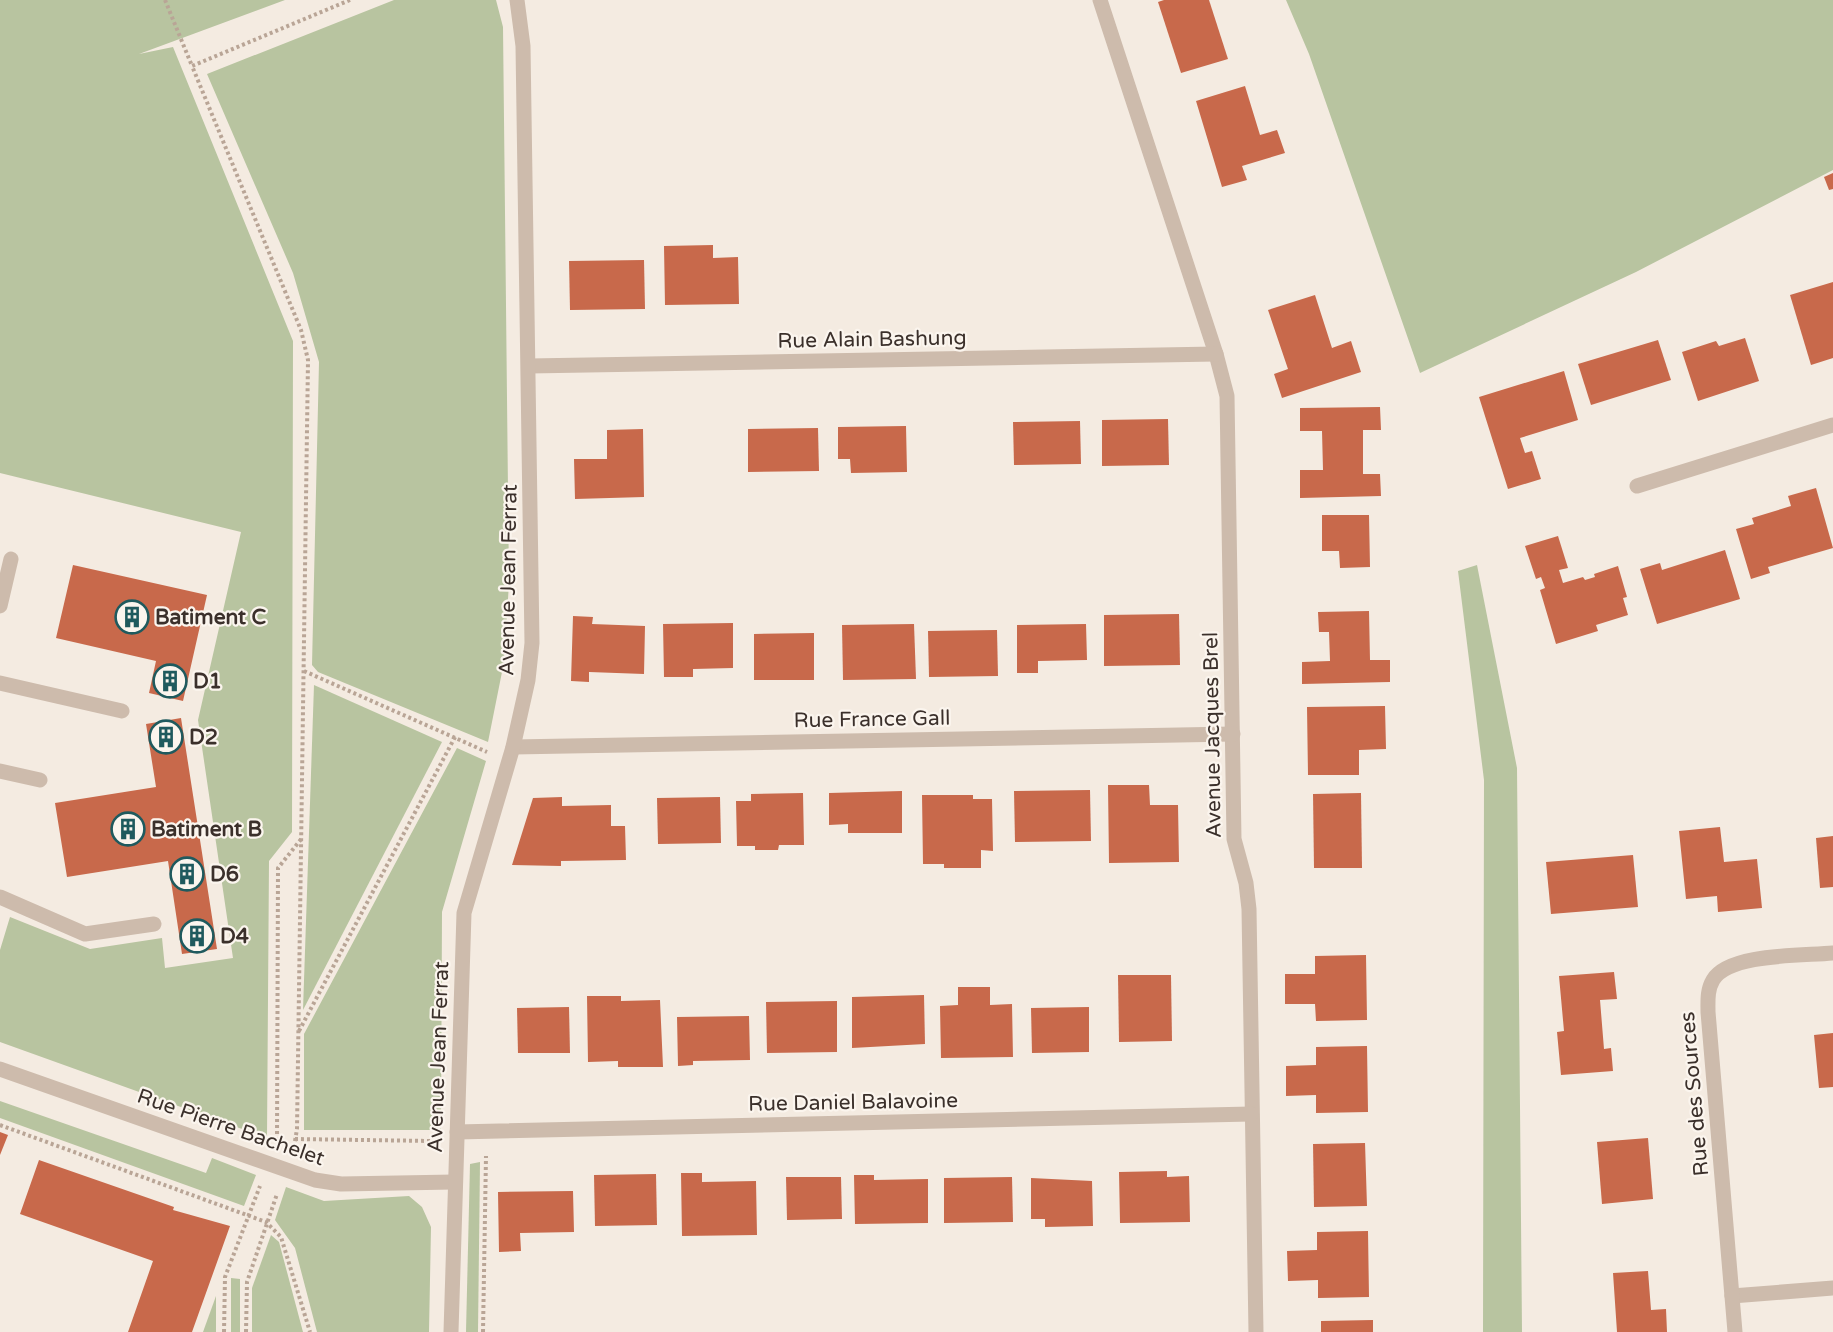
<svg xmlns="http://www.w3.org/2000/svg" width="1833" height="1332" viewBox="0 0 1833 1332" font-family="'Varela Round',sans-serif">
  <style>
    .green { fill: #b8c4a0 }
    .building { fill: #c8694b }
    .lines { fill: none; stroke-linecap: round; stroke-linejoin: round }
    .path { stroke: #b9a596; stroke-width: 4; stroke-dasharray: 3 3; stroke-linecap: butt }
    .lane { stroke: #cdbbac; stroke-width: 15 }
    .street { stroke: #cdbbac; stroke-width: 15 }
    .labels { text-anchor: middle; stroke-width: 4.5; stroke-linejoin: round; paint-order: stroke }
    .street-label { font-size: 21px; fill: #3b302b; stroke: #fbf5ee }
    .poi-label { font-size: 21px; font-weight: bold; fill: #3b302b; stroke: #fbf5ee; text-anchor: start }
  </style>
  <rect width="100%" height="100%" fill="#f4ebe1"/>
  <g class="green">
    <path d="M0 0H285L139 54 173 47 293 341 292 832 269 861 267 1138 0 1042V950L10 917 90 949 162 938 165 968 233 958 198 720 241 532 0 473Z"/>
    <path d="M394 0H496L503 27 509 583 504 662 488 742 318 672 312 665 319 362 293 273 207 74Z"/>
    <path d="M1286 0H1833V170L1636 272 1420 373 1309 54Z"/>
    <path d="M1477 565 1517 768 1522 1332H1483L1484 780 1458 571Z"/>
    <path d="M314 685 442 742 303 1010Z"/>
    <path d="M457 748 486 761 442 912 441 1130H304V1034Z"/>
    <path d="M0 1101 206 1173 212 1158 256 1175 244 1206 0 1118Z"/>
    <path d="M480 1162 478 1332H466L470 1164Z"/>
    <path d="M286 1187 324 1201 409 1196 422 1207 431 1227 429 1332H317L295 1248 275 1220Z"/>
    <path d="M271 1235 279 1242 303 1332H252V1288Z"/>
    <path d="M231 1278 240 1279V1332H231Z"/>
    <path d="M216 1296V1332H203Z"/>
  </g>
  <g class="building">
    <path d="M1164 0H1209L1228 59 1181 73 1158 2Z"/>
    <path d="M1245 86 1260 135 1277 130 1285 153 1242 166 1247 180 1222 187 1196 101Z"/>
    <path d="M1833 173V189L1829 190 1824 177Z"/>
    <path d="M713 245V258L738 257 739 304 665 305 664 246Z"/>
    <path d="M644 260 645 309 570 310 569 261Z"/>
    <path d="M1833 282V358L1811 365 1790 295Z"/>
    <path d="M1315 295 1332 348 1351 341 1361 372 1282 398 1274 374 1288 369 1268 310Z"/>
    <path d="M1745 338 1759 381 1698 401 1682 352 1716 341 1719 346Z"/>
    <path d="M1658 340 1671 380 1591 405 1578 364Z"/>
    <path d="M1564 371 1578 420 1520 438 1525 453 1532 451 1541 479 1508 489 1479 397Z"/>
    <path d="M1380 407 1381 430H1363V474H1380L1381 496 1300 498V470H1323L1322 431H1300V408Z"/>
    <path d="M1168 419 1169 465 1102 466V420Z"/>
    <path d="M1080 421 1081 464 1014 465 1013 422Z"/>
    <path d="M906 426 907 472 851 473 850 459H838V427Z"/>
    <path d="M818 428 819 471 748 472V429Z"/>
    <path d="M643 429 644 497 575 499 574 459H607V430Z"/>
    <path d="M1816 488 1833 548 1768 567 1770 573 1751 579 1736 529 1754 524 1752 518 1791 506 1788 496Z"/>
    <path d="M1322 515H1369L1370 567 1340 568 1339 551H1322Z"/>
    <path d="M1558 536 1568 568 1559 570 1563 583 1583 577 1585 580 1595 577 1594 574 1618 566 1627 597 1623 598 1628 615 1596 625 1598 631 1556 644 1540 590 1545 588 1541 577 1536 579 1525 546Z"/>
    <path d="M1725 550 1740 599 1657 624 1640 569 1660 563 1662 570Z"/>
    <path d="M73 565 207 595 183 701 149 693 156 661 56 638Z"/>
    <path d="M1369 611 1370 660H1390V682L1302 684V662L1330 661 1329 632H1319L1318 612Z"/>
    <path d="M1179 614 1180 665 1104 666V615Z"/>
    <path d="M573 616 593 617 592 624 645 626 644 674 589 672V682L571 681Z"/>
    <path d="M733 623V668L693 669V677H664L663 624Z"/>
    <path d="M914 624 916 679 843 680 842 625Z"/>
    <path d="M1086 624 1087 660 1038 661V673H1017V625Z"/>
    <path d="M997 630 998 676 929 677 928 631Z"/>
    <path d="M814 633V680H754V634Z"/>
    <path d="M1385 706 1386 749 1359 750V775H1308L1307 707Z"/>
    <path d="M181 718 217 949 182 954 168 861 67 877 55 803 156 787 146 724Z"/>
    <path d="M1108 785H1149L1150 805H1178L1179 862 1109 863Z"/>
    <path d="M1090 790 1091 841 1015 842 1014 791Z"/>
    <path d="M902 791V833H848V824L829 825V793Z"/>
    <path d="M803 793 804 845H779L778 850H755V846H737L736 801H751V794Z"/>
    <path d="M1361 793 1362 868H1314L1313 794Z"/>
    <path d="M922 795H973V799H992L993 851 981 850V868H944V864H923Z"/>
    <path d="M562 797V806L611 805V826H625L626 860 561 861V866L512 865 533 798Z"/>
    <path d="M720 797 721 843 658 844 657 798Z"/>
    <path d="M1720 827 1724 862 1757 859 1762 908 1718 912 1717 896 1686 899 1679 831Z"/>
    <path d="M1833 836V887L1820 888 1816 838Z"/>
    <path d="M1633 855 1638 907 1551 914 1546 862Z"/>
    <path d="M1366 955 1367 1020 1316 1021 1315 1004H1285V974H1315V956Z"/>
    <path d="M1614 972 1617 999 1600 1000 1604 1049 1611 1048 1613 1071 1561 1075 1557 1032 1564 1031 1559 976Z"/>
    <path d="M1118 975H1171L1172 1041 1119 1042Z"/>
    <path d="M958 987H990V1005L1012 1004 1013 1057 941 1058 940 1006 958 1005Z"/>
    <path d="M924 995 925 1044 852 1048V997Z"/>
    <path d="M587 996H621V1001L660 1000 663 1067H618V1061L588 1062Z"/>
    <path d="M837 1001V1052L767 1053 766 1002Z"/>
    <path d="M569 1007 570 1053H518L517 1008Z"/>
    <path d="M1089 1007V1052L1032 1053 1031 1008Z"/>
    <path d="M749 1016 750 1060 693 1061V1065L678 1066 677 1017Z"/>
    <path d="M1833 1033V1087L1819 1088 1814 1035Z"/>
    <path d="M1367 1046 1368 1112 1316 1113V1095L1286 1096V1066L1316 1065V1047Z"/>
    <path d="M0 1132 8 1135 0 1155Z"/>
    <path d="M1648 1138 1653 1199 1602 1204 1597 1142Z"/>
    <path d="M1365 1143 1367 1206 1314 1207 1313 1144Z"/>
    <path d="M39 1160 174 1207 173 1210 230 1226 192 1332H128L153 1261 20 1214Z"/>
    <path d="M1167 1171V1177L1189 1176 1190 1222 1120 1223 1119 1172Z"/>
    <path d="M681 1173H702V1182L756 1181 757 1235 682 1236Z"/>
    <path d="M656 1174 657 1225 595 1226 594 1175Z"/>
    <path d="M854 1175H874V1180L928 1179V1223L855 1224Z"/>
    <path d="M786 1177H841L842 1219 787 1220Z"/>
    <path d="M1012 1177 1013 1222 944 1223V1178Z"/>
    <path d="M1031 1178 1092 1181 1093 1226 1045 1227V1219H1031Z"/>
    <path d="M573 1191 574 1232 520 1233 521 1251 499 1252 498 1192Z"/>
    <path d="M1368 1231 1369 1297 1318 1298V1280L1288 1281 1287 1251 1317 1250V1232Z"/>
    <path d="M1648 1271 1651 1310 1666 1309 1667 1332H1617L1613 1273Z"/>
    <path d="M1373 1320V1332H1321V1321Z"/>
  </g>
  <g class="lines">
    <g class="path">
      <path d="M165 0 192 66"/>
      <path d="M304 671 487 752"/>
      <path d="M299 1031 455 737"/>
      <path d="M0 1125 266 1222 281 1237 310 1332"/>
      <path d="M295 1139 432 1141"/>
      <path d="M277 1140 278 868 302 838"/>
      <path d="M294 1147 297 1129 308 360 301 330 192 66 350 0"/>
      <path d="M224 1332 225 1277 260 1186"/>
      <path d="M246 1332 247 1282 277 1194"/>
      <path d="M483 1332 486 1156"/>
    </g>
    <g class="lane">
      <path d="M0 606 11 559"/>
      <path d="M0 683 122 711"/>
      <path d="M0 771 40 780"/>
      <path d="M0 897 85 934 154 924"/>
    </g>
    <g class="street">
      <path d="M1100 0 1216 354 1227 396 1234 839 1246 883 1249 909 1256 1332"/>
      <path d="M529 366 1216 354"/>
      <path d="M1637 486 1833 425"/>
      <path d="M513 747 1233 734"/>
      <path d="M0 1069 315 1180 341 1184 454 1182"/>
      <path d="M457 1132 1251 1114"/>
      <path d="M1732 1296 1833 1288"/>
      <path d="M451 1332 464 913 513 747 528 680 532 643 523 46 517 0"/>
      <path d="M1735 1332 1708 1012C1708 1001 1707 990 1713 980 1729 953 1804 956 1833 953"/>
    </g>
  </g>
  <defs>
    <symbol id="building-ring" viewBox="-11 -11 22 22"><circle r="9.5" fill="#fbf5ee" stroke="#1f5a5e" stroke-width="1.5"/><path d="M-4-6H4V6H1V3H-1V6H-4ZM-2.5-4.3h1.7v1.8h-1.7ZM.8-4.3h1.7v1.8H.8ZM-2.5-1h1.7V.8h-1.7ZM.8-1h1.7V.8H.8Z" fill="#1f5a5e"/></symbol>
  </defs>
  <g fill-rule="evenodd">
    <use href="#building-ring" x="113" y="598" width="38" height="38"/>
    <use href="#building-ring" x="151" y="662" width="38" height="38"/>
    <use href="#building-ring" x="147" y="718" width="38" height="38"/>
    <use href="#building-ring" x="109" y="810" width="38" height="38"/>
    <use href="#building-ring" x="168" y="855" width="38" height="38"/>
    <use href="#building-ring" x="178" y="917" width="38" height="38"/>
  </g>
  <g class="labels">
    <g class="street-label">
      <text transform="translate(872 339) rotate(-1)" y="7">Rue Alain Bashung</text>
      <text transform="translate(508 580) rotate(-89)" y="7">Avenue Jean Ferrat</text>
      <text transform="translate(872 719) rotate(-1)" y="7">Rue France Gall</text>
      <text transform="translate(1212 735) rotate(-91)" y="7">Avenue Jacques Brel</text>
      <text transform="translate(438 1057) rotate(-88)" y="7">Avenue Jean Ferrat</text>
      <text transform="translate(1694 1094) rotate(-95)" y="7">Rue des Sources</text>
      <text transform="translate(853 1102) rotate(-1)" y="7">Rue Daniel Balavoine</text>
      <text transform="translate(231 1127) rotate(19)" y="7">Rue Pierre Bachelet</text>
    </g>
    <g class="poi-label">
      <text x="155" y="624">Batiment C</text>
      <text x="193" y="688">D1</text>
      <text x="189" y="744">D2</text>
      <text x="151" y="836">Batiment B</text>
      <text x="210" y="881">D6</text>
      <text x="220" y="943">D4</text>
    </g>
  </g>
</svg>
